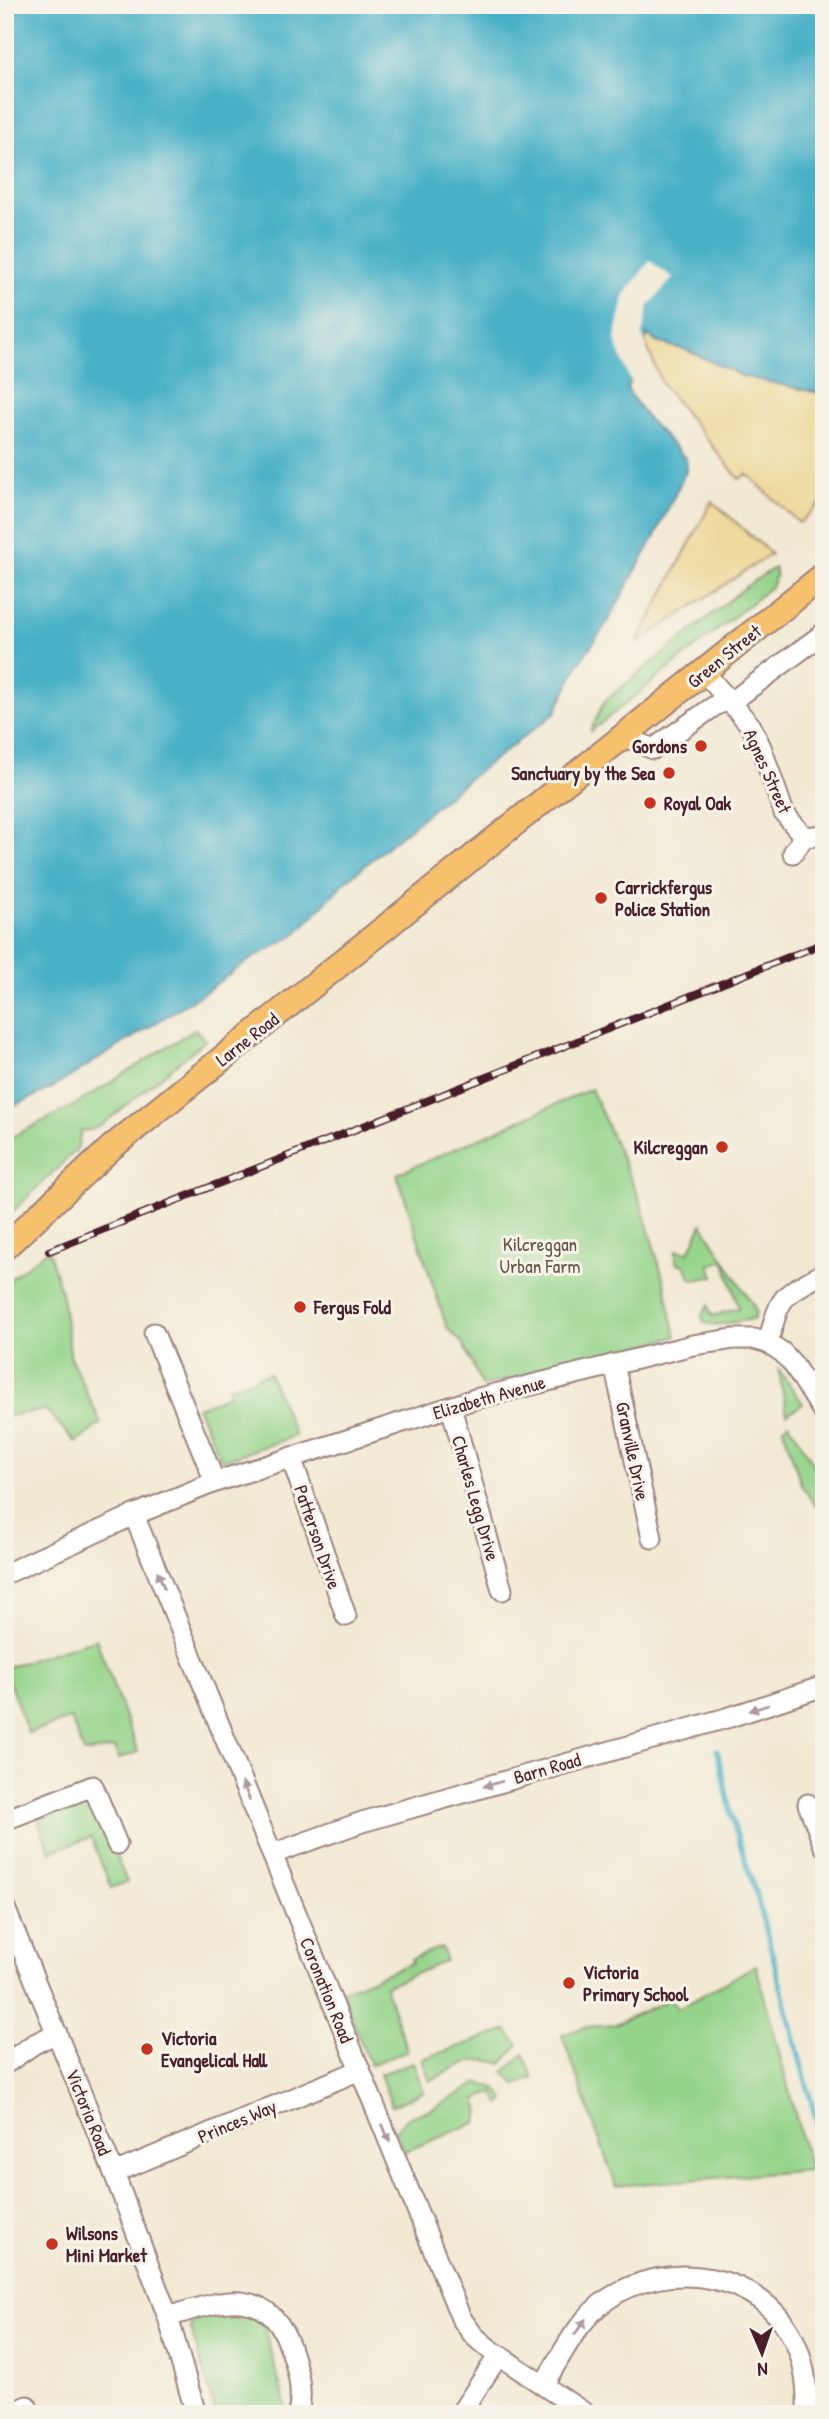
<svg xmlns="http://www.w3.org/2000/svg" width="829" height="2419" viewBox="0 0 829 2419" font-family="'Patrick Hand',sans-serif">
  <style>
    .green { fill: #94d48a; stroke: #6f7a5a; stroke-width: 2 }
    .sand { fill: #eeda9e; stroke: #9c7c64; stroke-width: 2 }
    .water { fill: #48b1c7; stroke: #496879; stroke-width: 2 }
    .pier { fill: #f2e9d3 }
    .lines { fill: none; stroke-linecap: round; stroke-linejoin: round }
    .stream { stroke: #48b1c7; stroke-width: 5 }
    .minor-casing { stroke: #9e847f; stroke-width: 23 }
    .major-casing { stroke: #9e847f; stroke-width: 28 }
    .minor { stroke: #fff; stroke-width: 19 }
    .major { stroke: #f7c06c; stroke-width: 24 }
    .rail-casing { stroke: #4a1f2b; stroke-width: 8 }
    .rail { stroke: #f7f3e8; stroke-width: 5; stroke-dasharray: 16; stroke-linecap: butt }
    .oneway { fill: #ae9aa0 }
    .poi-dot { fill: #c8321e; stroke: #f7f3e8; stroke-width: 2.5 }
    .labels { text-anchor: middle; stroke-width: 6; stroke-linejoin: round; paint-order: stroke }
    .street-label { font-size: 19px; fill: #4a1f2b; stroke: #f7f3e8 }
    .poi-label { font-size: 19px; font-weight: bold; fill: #4a1f2b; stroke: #f7f3e8; text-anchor: start }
    .park-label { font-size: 19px; fill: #605548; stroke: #f7f3e8 }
  </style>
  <rect width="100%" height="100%" fill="#f7f3e8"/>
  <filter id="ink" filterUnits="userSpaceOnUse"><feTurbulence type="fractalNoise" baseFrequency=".0143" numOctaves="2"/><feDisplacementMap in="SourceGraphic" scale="14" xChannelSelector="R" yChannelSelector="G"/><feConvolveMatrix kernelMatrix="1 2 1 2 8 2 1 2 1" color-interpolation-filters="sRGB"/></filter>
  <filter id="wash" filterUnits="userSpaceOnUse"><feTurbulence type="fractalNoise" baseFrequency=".00686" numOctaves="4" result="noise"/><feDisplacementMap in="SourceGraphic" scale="28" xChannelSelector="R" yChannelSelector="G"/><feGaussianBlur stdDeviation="1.57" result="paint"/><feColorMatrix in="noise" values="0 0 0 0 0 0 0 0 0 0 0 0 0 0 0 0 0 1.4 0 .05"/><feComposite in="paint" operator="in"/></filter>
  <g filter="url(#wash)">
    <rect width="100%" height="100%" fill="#f2e9d3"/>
    <g class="green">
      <path d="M774 568 776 575 771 587 590 732 604 702 749 584Z"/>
      <path d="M195 1029 206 1040 102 1125 91 1130 81 1131 77 1149 5 1219V1140L70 1108Z"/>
      <path d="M591 1089 640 1200 665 1285 676 1337 482 1386 463 1344 447 1328 397 1174Z"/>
      <path d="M702 1224 756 1310 754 1319 715 1325 704 1323 702 1315 708 1305 712 1316 739 1308 724 1260 710 1265 714 1276 695 1280 690 1277 685 1265 676 1263V1250L689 1252Z"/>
      <path d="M49 1251 62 1296 71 1359 101 1423 76 1443 46 1410 5 1416V1283L42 1254Z"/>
      <path d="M778 1368 803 1404 787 1414Z"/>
      <path d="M269 1373 295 1436 222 1461 197 1407 229 1395 228 1388Z"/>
      <path d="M789 1423 824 1482V1502L816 1507 801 1484 783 1428Z"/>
      <path d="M96 1639 138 1752 119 1759 115 1748 84 1753 71 1719 28 1733 5 1671V1668Z"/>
      <path d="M82 1803 89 1804 96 1810 127 1882 111 1888 91 1837 50 1852 38 1820Z"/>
      <path d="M441 1947 446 1961 385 1986 407 2051 370 2065 341 1991 412 1963 411 1959Z"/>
      <path d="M756 1965 810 2170 616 2186 562 2035 585 2027 613 2025 670 1999 678 2009Z"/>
      <path d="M507 2030 518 2045 503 2063C468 2055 460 2066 430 2081L422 2059Z"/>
      <path d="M524 2054 533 2078 516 2085 504 2072Z"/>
      <path d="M413 2062 424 2092 392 2106 380 2074Z"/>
      <path d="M478 2083C491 2084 500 2089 505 2101L500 2104 494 2093 476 2099 480 2112 477 2122 404 2152 395 2131 405 2119 436 2107Z"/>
      <path d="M223 2310C237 2310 251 2311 262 2320L288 2414H216L190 2326 199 2317Z"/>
    </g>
    <g class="sand">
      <path d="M648 334 656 342 686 350 742 376 824 394V501L799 523 747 474 739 479 662 384 645 341Z"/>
      <path d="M712 501 771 554 637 643Z"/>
    </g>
    <path class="water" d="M5 5H824V394L742 376 686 350 656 342 648 334 627 389 647 418 686 459 687 469 656 534 608 621 578 665 555 713 466 781 345 882 296 934 250 960 205 992 52 1088 5 1110Z"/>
    <path class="pier" d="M650 261 673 278 649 305 642 335 647 346 632 385 615 340 625 294Z"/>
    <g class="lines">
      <path class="stream" d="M717 1750 733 1822 758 1900 824 2150"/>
    </g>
  </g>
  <g filter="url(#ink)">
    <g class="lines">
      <defs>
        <g id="minor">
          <path d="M704 672 751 726 761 747 784 813 804 837"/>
          <path d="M624 736 653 749 716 705 738 697 824 633"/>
          <path d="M793 853 804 837 824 835"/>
          <path d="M154 1333 215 1482"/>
          <path d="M768 1343C781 1294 780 1297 824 1273"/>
          <path d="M614 1364 652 1538"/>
          <path d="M451 1407 502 1590"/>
          <path d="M291 1457 346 1616"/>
          <path d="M134 1515 461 2318 474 2336 488 2348 586 2414"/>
          <path d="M5 1574 134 1515 215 1482 475 1399 693 1345 734 1339H754L768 1343 782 1352 793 1364 824 1413"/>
          <path d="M808 1804 824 1846"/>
          <path d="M5 1820 93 1786 117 1844"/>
          <path d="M272 1854 362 1822 730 1717 824 1686"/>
          <path d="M5 1908 114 2173 168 2317 196 2414"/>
          <path d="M5 2064 34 2044 57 2033"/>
          <path d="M114 2173 360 2070"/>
          <path d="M168 2317C225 2299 272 2283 293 2356 299 2375 303 2394 298 2414"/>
          <path d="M544 2384C562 2355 578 2319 608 2299 667 2258 761 2272 794 2340 805 2363 808 2389 807 2414"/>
          <path d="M20 2409 27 2406 30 2414"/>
          <path d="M460 2414 499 2355"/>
        </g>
        <path id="major" d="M5 1247 112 1147 824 575"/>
      </defs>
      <use href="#minor" class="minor-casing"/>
      <use href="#major" class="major-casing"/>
      <use href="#minor" class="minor"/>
      <use href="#major" class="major"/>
      <defs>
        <path id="rail" d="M49 1251 824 943"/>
      </defs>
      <use href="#rail" class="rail-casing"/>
      <use href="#rail" class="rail"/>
    </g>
    <defs><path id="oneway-solid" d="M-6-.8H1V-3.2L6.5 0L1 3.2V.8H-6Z" transform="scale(1.75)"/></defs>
    <g class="oneway">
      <use href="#oneway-solid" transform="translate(161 1580) rotate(-112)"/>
      <use href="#oneway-solid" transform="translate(759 1708) rotate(162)"/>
      <use href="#oneway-solid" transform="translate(493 1784) rotate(164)"/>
      <use href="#oneway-solid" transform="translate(246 1791) rotate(-112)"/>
      <use href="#oneway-solid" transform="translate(386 2133) rotate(68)"/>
      <use href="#oneway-solid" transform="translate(580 2327) rotate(-54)"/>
    </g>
  </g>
  <g class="poi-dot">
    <circle cx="701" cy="746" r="7"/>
    <circle cx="669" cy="773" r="7"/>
    <circle cx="650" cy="803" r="7"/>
    <circle cx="601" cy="898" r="7"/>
    <circle cx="722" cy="1147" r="7"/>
    <circle cx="300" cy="1307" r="7"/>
    <circle cx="569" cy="1983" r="7"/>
    <circle cx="147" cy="2049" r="7"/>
    <circle cx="52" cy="2244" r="7"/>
  </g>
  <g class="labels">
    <g class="street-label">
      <text transform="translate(724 656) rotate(-39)" y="7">Green Street</text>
      <text transform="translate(768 771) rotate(66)" y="7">Agnes Street</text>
      <text transform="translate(247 1039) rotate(-38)" y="7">Larne Road</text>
      <text transform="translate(489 1397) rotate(-16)" y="7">Elizabeth Avenue</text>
      <text transform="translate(633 1451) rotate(78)" y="7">Granville Drive</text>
      <text transform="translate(476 1498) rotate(74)" y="7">Charles Legg Drive</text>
      <text transform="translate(318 1537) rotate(71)" y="7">Patterson Drive</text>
      <text transform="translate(547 1768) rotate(-16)" y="7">Barn Road</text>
      <text transform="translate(327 1990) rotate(68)" y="7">Coronation Road</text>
      <text transform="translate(89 2112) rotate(68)" y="7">Victoria Road</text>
      <text transform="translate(237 2121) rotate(-23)" y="7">Princes Way</text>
    </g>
    <g class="poi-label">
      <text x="687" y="753" text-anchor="end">Gordons</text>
      <text x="655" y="780" text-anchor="end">Sanctuary by the Sea</text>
      <text x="664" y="810">Royal Oak</text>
      <text x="615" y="894">Carrickfergus<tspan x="615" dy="22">Police Station</tspan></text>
      <text x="708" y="1154" text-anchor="end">Kilcreggan</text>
      <text x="314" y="1314">Fergus Fold</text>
      <text x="583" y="1979">Victoria<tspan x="583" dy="22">Primary School</tspan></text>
      <text x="161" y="2045">Victoria<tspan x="161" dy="22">Evangelical Hall</tspan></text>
      <text x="66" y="2240">Wilsons<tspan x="66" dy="22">Mini Market</tspan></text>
    </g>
    <g class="park-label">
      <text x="540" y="1251">Kilcreggan<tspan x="540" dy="22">Urban Farm</tspan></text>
    </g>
  </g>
  <rect width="829" height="2419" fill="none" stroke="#f7f3e8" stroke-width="28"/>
  <g transform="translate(762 2353) rotate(178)" stroke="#f7f3e8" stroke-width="5" paint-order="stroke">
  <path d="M0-5L12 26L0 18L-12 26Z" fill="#4a1f2b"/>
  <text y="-10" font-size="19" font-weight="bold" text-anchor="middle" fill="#4a1f2b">N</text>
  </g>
</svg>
